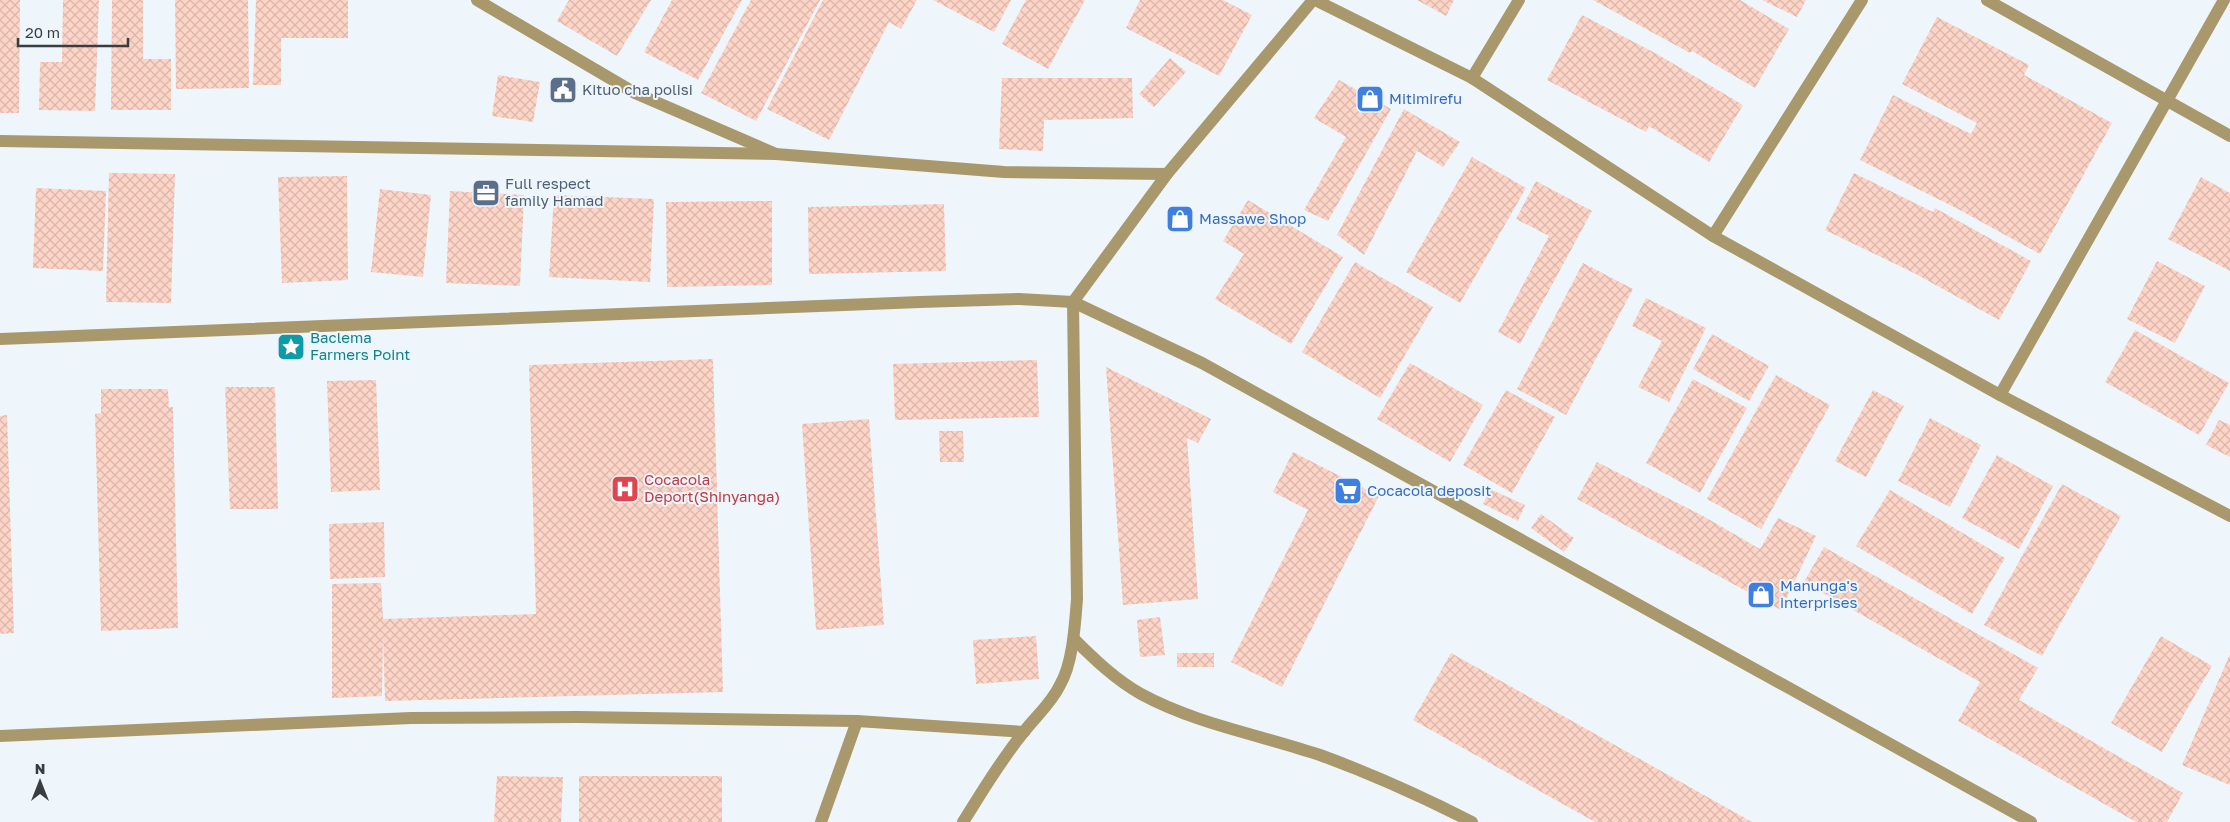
<svg xmlns="http://www.w3.org/2000/svg" width="2230" height="822" viewBox="0 0 2230 822" font-family="'Golos Text',sans-serif">
  <style>
    .building { fill: url(#building-cross-hatch) }
    .lines { fill: none; stroke-linecap: round; stroke-linejoin: round }
    .minor { stroke: #a9986b; stroke-width: 12 }
    .labels { text-anchor: middle; stroke-width: 4; stroke-linejoin: round; paint-order: stroke }
    .service-label { font-size: 15px; fill: #4e5e75; stroke: #eef6fc; text-anchor: start }
    .shop-label { font-size: 15px; fill: #366cbe; stroke: #eef6fc; text-anchor: start }
    .culture-label { font-size: 15px; fill: #0d838f; stroke: #eef6fc; text-anchor: start }
    .health-label { font-size: 15px; fill: #be3a42; stroke: #eef6fc; text-anchor: start }
  </style>
  <defs>
    <pattern id="building-cross-hatch" width="8" height="8" patternUnits="userSpaceOnUse" patternTransform="scale(1.25)"><rect width="8" height="8" fill="#fed4c7"/><path d="M0 0l8 8M0 8l8-8" fill="none" stroke="#dab7ac"/></pattern>
  </defs>
  <rect width="100%" height="100%" fill="#eef6fc"/>
  <g class="building">
    <path d="M0 0H20L19 113H0Z"/>
    <path d="M63 0H99L95 111 39 110 40 62H62Z"/>
    <path d="M112 0H143V59H171V110H111Z"/>
    <path d="M175 0H248L249 88 176 89Z"/>
    <path d="M256 0H348V38H281V85H253Z"/>
    <path d="M569 0H651L617 56 557 21Z"/>
    <path d="M672 0H742L698 80 644 52Z"/>
    <path d="M751 0H820L756 121 701 93Z"/>
    <path d="M823 0H917L901 29 889 22 829 140 767 109Z"/>
    <path d="M933 0H1011L994 32Z"/>
    <path d="M1026 0H1085L1048 69 1002 44Z"/>
    <path d="M1140 0H1223L1252 15 1219 76 1126 28Z"/>
    <path d="M1417 0H1454L1446 16Z"/>
    <path d="M1593 0H1740L1789 29 1755 88 1692 51 1690 53Z"/>
    <path d="M1762 0H1806L1797 17Z"/>
    <path d="M1582 15 1657 54 1743 105 1709 162 1649 126 1646 132 1547 80Z"/>
    <path d="M1937 17 2029 65 2024 75 2112 123 2040 254 1956 208 1860 160 1893 95 1971 134 1977 123 1902 84Z"/>
    <path d="M1170 58 1186 72 1154 107 1139 94Z"/>
    <path d="M498 75 540 82 533 122 492 116Z"/>
    <path d="M1002 78H1132L1133 118 1044 120 1043 151 999 149Z"/>
    <path d="M1339 80 1391 109 1328 221 1304 210 1346 137 1314 118Z"/>
    <path d="M1404 109 1460 142 1443 167 1417 151 1364 255 1337 235Z"/>
    <path d="M1472 157 1526 188 1460 303 1406 272Z"/>
    <path d="M109 173 175 174 171 303 106 302Z"/>
    <path d="M1854 173 1933 212 1935 208 2031 261 1999 320 1914 273 1825 230Z"/>
    <path d="M347 176 348 280 282 283 278 177Z"/>
    <path d="M2201 177 2230 193V271L2168 239Z"/>
    <path d="M1536 181 1592 211 1520 344 1498 332 1549 236 1516 219Z"/>
    <path d="M36 188 106 191 103 271 33 268Z"/>
    <path d="M380 189 431 195 423 277 371 272Z"/>
    <path d="M450 191 524 195 520 286 446 283Z"/>
    <path d="M554 195 654 199 650 282 549 277Z"/>
    <path d="M1248 200 1343 257 1291 344 1215 299 1244 254 1223 241Z"/>
    <path d="M772 201V285L667 287 666 202Z"/>
    <path d="M944 204 946 271 809 274 808 207Z"/>
    <path d="M2157 261 2205 286 2175 343 2127 319Z"/>
    <path d="M1355 262 1433 307 1380 398 1302 352Z"/>
    <path d="M1583 263 1633 289 1566 415 1517 389Z"/>
    <path d="M1646 298 1706 328 1669 402 1638 387 1662 341 1632 326Z"/>
    <path d="M2135 330 2229 383 2199 435 2105 382Z"/>
    <path d="M1712 334 1769 366 1749 401 1693 369Z"/>
    <path d="M713 359 723 692 385 701 383 633 382 696 332 698V584L381 583 383 619 536 614 529 365Z"/>
    <path d="M1037 360 1039 417 895 420 893 364Z"/>
    <path d="M1410 363 1483 405 1450 462 1377 419Z"/>
    <path d="M1106 367 1211 419 1198 443 1187 438 1198 599 1123 605Z"/>
    <path d="M1776 375 1830 405 1761 529 1707 499Z"/>
    <path d="M1693 379 1747 408 1700 493 1646 463Z"/>
    <path d="M376 380 380 490 331 492 327 381Z"/>
    <path d="M225 387H275L278 509H230Z"/>
    <path d="M101 389H168L169 407H173L178 628 101 631 95 414 101 413Z"/>
    <path d="M1506 390 1555 417 1512 493 1463 465Z"/>
    <path d="M1873 390 1904 406 1866 477 1835 461Z"/>
    <path d="M7 415 14 633 0 634V416Z"/>
    <path d="M1930 418 1981 445 1950 507 1898 481Z"/>
    <path d="M869 419 884 625 816 630 802 424Z"/>
    <path d="M2219 420 2230 425V457L2206 445Z"/>
    <path d="M939 431H963L964 462H940Z"/>
    <path d="M1293 452 1379 496 1282 687 1231 662 1308 510 1273 492Z"/>
    <path d="M1997 455 2053 486 2019 549 1962 518Z"/>
    <path d="M1597 462 1703 516 1760 549 1778 518 1816 536 1781 610 1577 499Z"/>
    <path d="M2062 484 2121 516 2042 656 1984 625Z"/>
    <path d="M1490 489 1525 505 1518 521 1483 504Z"/>
    <path d="M1890 490 2005 558 1972 614 1856 546Z"/>
    <path d="M1541 514 1574 538 1564 552 1531 528Z"/>
    <path d="M384 522 385 577 330 579 329 524Z"/>
    <path d="M1824 547 2038 668 2019 700 2183 793 2167 822H2136L1958 721 1980 682 1804 582Z"/>
    <path d="M1160 617 1165 655 1140 657 1137 620Z"/>
    <path d="M1036 636 1039 679 976 684 973 640Z"/>
    <path d="M2161 636 2212 666 2162 752 2111 723Z"/>
    <rect x="1177" y="653" width="37" height="14"/>
    <path d="M1451 653 1752 822H1595L1413 720Z"/>
    <path d="M2230 654V785L2182 765Z"/>
    <path d="M497 776 563 777 561 822H494Z"/>
    <rect x="579" y="776" width="143" height="46"/>
  </g>
  <g class="lines">
    <g class="minor">
      <path d="M477 0 635 93 776 154 1004 172 1167 174"/>
      <path d="M1315 0 1472 78 1713 236 2000 395 2230 516"/>
      <path d="M1987 0 2230 136"/>
      <path d="M1472 78 1519 0"/>
      <path d="M0 141 776 154"/>
      <path d="M1713 236 1862 0"/>
      <path d="M0 339 920 302 1019 299 1073 302 1202 363 2031 822"/>
      <path d="M2000 395 2224 0"/>
      <path d="M1074 639C1094 659 1116 680 1141 694 1196 724 1261 735 1320 755 1372 774 1423 797 1472 822"/>
      <path d="M0 736 411 718 577 717 857 721 1024 732"/>
      <path d="M821 822 857 721"/>
      <path d="M963 822C982 792 1000 761 1023 733 1035 717 1051 704 1060 685 1073 663 1075 624 1077 599L1073 302 1167 174 1313 0"/>
    </g>
  </g>
  <defs>
    <symbol id="civic-square" viewBox="-11 -11 22 22"><rect x="-9" y="-9" width="18" height="18" rx="4" fill="#5c6f8a" stroke="#eef6fc"/><path d="M-.6-6.5H3V-4.5H.6V-3L4-1V1h2V6H-6V1h2V-1L-.6-3ZM-1.2 2.5V6h2.4V2.5Z" fill="#fff"/></symbol>
    <symbol id="shop-square" viewBox="-11 -11 22 22"><rect x="-9" y="-9" width="18" height="18" rx="4" fill="#3f7fe0" stroke="#eef6fc"/><path d="M-5-2.5h2.3a2.7 3.5 0 0 1 5.4 0H5L5.5 6h-11ZM-1.5-2.5h3a1.5 2.3 0 0 0-3 0Z" fill="#fff"/></symbol>
    <symbol id="office-square" viewBox="-11 -11 22 22"><rect x="-9" y="-9" width="18" height="18" rx="4" fill="#5c6f8a" stroke="#eef6fc"/><path d="M-6-3h4V-5.5h4V-3h4V5H-6ZM-1-4.5V-3h2v-1.5ZM-6 0V1H6V0Z" fill="#fff"/></symbol>
    <symbol id="sight-square" viewBox="-11 -11 22 22"><rect x="-9" y="-9" width="18" height="18" rx="4" fill="#0f9aa8" stroke="#eef6fc"/><path d="M0-6L1.8-2.2L6-1.7L2.9 1.2L3.7 5.4L0 3.3L-3.7 5.4L-2.9 1.2L-6-1.7L-1.8-2.2Z" fill="#fff"/></symbol>
    <symbol id="hospital-square" viewBox="-11 -11 22 22"><rect x="-9" y="-9" width="18" height="18" rx="4" fill="#e0444e" stroke="#eef6fc"/><path d="M-5-5h3v3.5h4V-5h3V5h-3V1.5h-4V5h-3Z" fill="#fff"/></symbol>
    <symbol id="supermarket-square" viewBox="-11 -11 22 22"><rect x="-9" y="-9" width="18" height="18" rx="4" fill="#3f7fe0" stroke="#eef6fc"/><path d="M-6-5.5h2.5l.6 2H6L4.5 2H-2.5L-4.4-4H-6ZM-1.5 3.2a1.3 1.3 0 1 0 .1 0ZM3 3.2a1.3 1.3 0 1 0 .1 0Z" fill="#fff"/></symbol>
  </defs>
  <g fill-rule="evenodd">
    <use href="#civic-square" x="547" y="74" width="32" height="32"/>
    <use href="#shop-square" x="1354" y="83" width="32" height="32"/>
    <use href="#office-square" x="470" y="177" width="32" height="32"/>
    <use href="#shop-square" x="1164" y="203" width="32" height="32"/>
    <use href="#sight-square" x="275" y="331" width="32" height="32"/>
    <use href="#hospital-square" x="609" y="473" width="32" height="32"/>
    <use href="#supermarket-square" x="1332" y="475" width="32" height="32"/>
    <use href="#shop-square" x="1745" y="579" width="32" height="32"/>
  </g>
  <g class="labels">
    <g class="service-label">
      <text x="582" y="95">Kituo cha polisi</text>
      <text x="505" y="189">Full respect<tspan x="505" dy="17">family Hamad</tspan></text>
    </g>
    <g class="shop-label">
      <text x="1389" y="104">Mitimirefu</text>
      <text x="1199" y="224">Massawe Shop</text>
      <text x="1367" y="496">Cocacola deposit</text>
      <text x="1780" y="591">Manunga's<tspan x="1780" dy="17">interprises</tspan></text>
    </g>
    <g class="culture-label">
      <text x="310" y="343">Baclema<tspan x="310" dy="17">Farmers Point</tspan></text>
    </g>
    <g class="health-label">
      <text x="644" y="485">Cocacola<tspan x="644" dy="17">Deport(Shinyanga)</tspan></text>
    </g>
  </g>
  <g transform="translate(40 782)" stroke="#eef6fc" stroke-width="4" paint-order="stroke">
  <path d="M0-4L9 19L0 12L-9 19Z" fill="#3a3d3f"/>
  <text y="-8" font-size="14" font-weight="bold" text-anchor="middle" fill="#3a3d3f">N</text>
  </g>
  <path d="M18 38v8h110v-8" fill="none" stroke="#3a3d3f" stroke-width="2.5"/>
  <text x="25" y="38" font-size="15" fill="#3a3d3f" stroke="#eef6fc" stroke-width="4" paint-order="stroke">20 m</text>
</svg>
